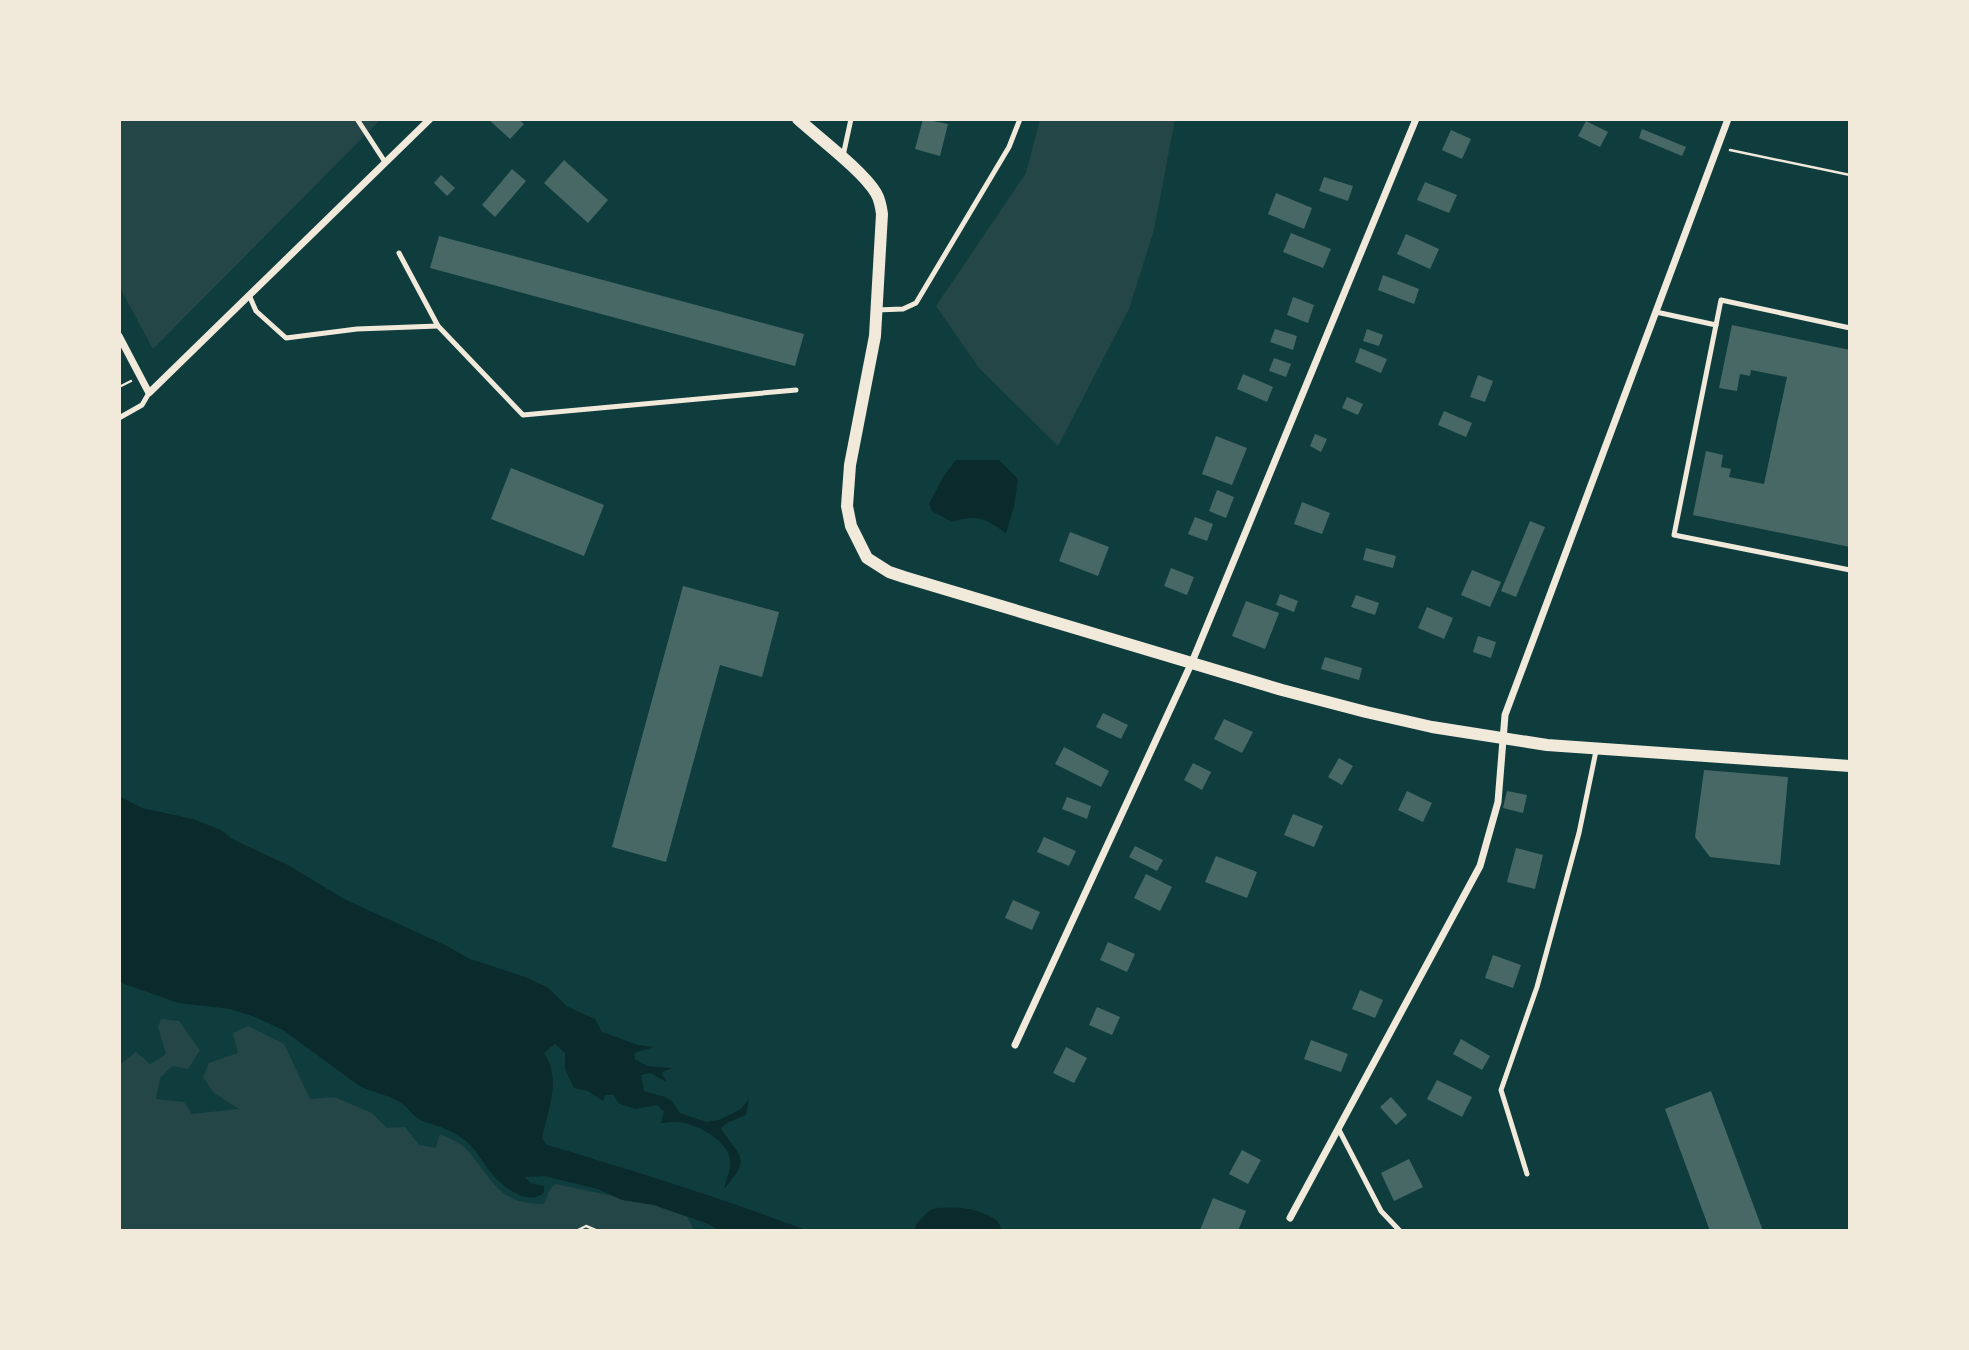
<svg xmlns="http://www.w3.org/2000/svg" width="1969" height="1350" viewBox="0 0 1969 1350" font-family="'DM Sans',sans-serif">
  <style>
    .green { fill: #244646 }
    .water { fill: #0a2a2b }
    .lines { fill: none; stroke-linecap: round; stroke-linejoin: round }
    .river { stroke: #0a2a2b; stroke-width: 30 }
    .building { fill: #486865 }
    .path { stroke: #f1e9da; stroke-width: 2.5 }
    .service { stroke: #f1e9da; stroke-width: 5 }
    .minor { stroke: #f1e9da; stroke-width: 7 }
    .tertiary { stroke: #f1e9da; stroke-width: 12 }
  </style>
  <rect width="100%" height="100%" fill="#0f3d3e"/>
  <g class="green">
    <path d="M119 119H381L153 349 119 286Z"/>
    <path d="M1040 119H1175L1154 230 1129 309 1058 446 979 368 936 306 1026 173Z"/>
    <path d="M161 1019 179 1021 200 1050 188 1069 172 1066 160 1078 156 1099 184 1102 192 1114 239 1109 214 1093 203 1077 209 1063 238 1053 233 1033 248 1026 284 1044 310 1099 334 1097 372 1113 387 1128 405 1127 419 1145 436 1148 440 1134C448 1138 459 1142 465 1148 492 1176 496 1205 544 1204L550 1189 556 1184 654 1205 687 1217 694 1230 119 1231V1065L136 1052 150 1064 166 1054 158 1027Z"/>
  </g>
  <g class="water">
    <path d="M956 460H999L1018 479 1014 507 1006 533C984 518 978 514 952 522L932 511 929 504 943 477Z"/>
    <path d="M119 796 142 808 193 819 221 830 232 839 288 865 344 899 447 946 470 959 525 977 547 987 568 1007 595 1019 602 1032 638 1045 654 1047 634 1053 635 1059 647 1066 672 1068 661 1073 667 1082 650 1073 641 1075 644 1091 665 1097 672 1101 680 1113 706 1122 719 1120 741 1109 749 1099 746 1115 727 1123 721 1128C739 1158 753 1156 724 1189 726 1180 731 1169 730 1161 730 1141 695 1123 678 1122 673 1121 666 1123 661 1123L664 1111 657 1105 635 1109 618 1103 614 1095H605L603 1101 588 1091 574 1088 565 1069V1053L555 1044 544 1053C562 1079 548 1110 542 1138L547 1145C636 1171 723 1199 809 1231H721L706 1223 654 1205 622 1200 598 1189 544 1176 525 1177 530 1183 544 1186V1192C531 1207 504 1188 494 1176 484 1166 478 1151 467 1142 454 1130 439 1127 423 1121 413 1118 408 1105 398 1101 385 1094 371 1092 358 1085L283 1030 255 1017 230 1009 178 1003 119 982Z"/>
  </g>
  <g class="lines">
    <path class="river" d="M930 1231 938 1223C957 1222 970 1222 986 1231"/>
  </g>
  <g class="building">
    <path d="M488 119H518L524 124 510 139Z"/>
    <path d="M923 119 948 124 940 156 915 149Z"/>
    <path d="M1586 121 1608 132 1600 147 1578 136Z"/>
    <path d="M1642 129 1686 147 1682 156 1639 138Z"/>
    <path d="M1451 130 1471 139 1462 159 1442 150Z"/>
    <path d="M564 160 608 200 588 223 544 183Z"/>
    <path d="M512 169 526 181 495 217 482 205Z"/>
    <path d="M441 175 455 188 447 196 434 183Z"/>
    <path d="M1324 177 1353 186 1348 201 1319 191Z"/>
    <path d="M1425 182 1457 195 1449 213 1417 200Z"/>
    <path d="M1276 193 1312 208 1304 229 1268 214Z"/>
    <path d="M1291 233 1331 249 1323 268 1283 252Z"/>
    <path d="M1406 234 1439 249 1430 269 1397 254Z"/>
    <path d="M439 236 804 334 795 366 430 268Z"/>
    <path d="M1383 275 1419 289 1414 304 1378 290Z"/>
    <path d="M1293 297 1314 305 1308 323 1287 315Z"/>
    <path d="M1732 325 1850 350V547L1693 515 1706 451 1723 455 1721 467 1731 469 1729 477 1764 484 1787 377 1751 370 1750 376 1740 374 1737 391 1719 388Z"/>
    <path d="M1275 329 1297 336 1293 350 1270 342Z"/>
    <path d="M1367 329 1383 335 1379 346 1363 341Z"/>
    <path d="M1360 348 1387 359 1381 373 1355 362Z"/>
    <path d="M1274 358 1291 364 1286 377 1269 371Z"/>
    <path d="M1243 374 1273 387 1267 402 1237 389Z"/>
    <path d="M1478 375 1493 381 1485 402 1470 397Z"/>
    <path d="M1347 397 1363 404 1358 415 1342 408Z"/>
    <path d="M1444 411 1472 423 1466 437 1438 425Z"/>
    <path d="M1315 434 1327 439 1321 452 1310 446Z"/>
    <path d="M1216 436 1247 448 1232 485 1202 474Z"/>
    <path d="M511 468 604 505 584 556 491 519Z"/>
    <path d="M1217 490 1234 497 1226 518 1209 511Z"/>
    <path d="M1302 502 1330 513 1322 534 1294 524Z"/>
    <path d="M1195 517 1213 524 1207 541 1188 534Z"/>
    <path d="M1530 521 1545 527 1516 597 1501 591Z"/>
    <path d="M1070 532 1109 547 1098 576 1059 561Z"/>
    <path d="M1366 548 1396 556 1393 568 1363 560Z"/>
    <path d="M1171 568 1194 577 1187 595 1164 586Z"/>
    <path d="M1472 570 1501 582 1490 607 1461 595Z"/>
    <path d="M683 586 779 612 762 677 720 665 666 862 612 847Z"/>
    <path d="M1280 594 1298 601 1294 612 1276 605Z"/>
    <path d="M1356 595 1379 603 1375 615 1351 607Z"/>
    <path d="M1246 601 1279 613 1265 649 1232 636Z"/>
    <path d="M1427 607 1453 618 1444 639 1418 628Z"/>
    <path d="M1478 636 1496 642 1491 658 1473 652Z"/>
    <path d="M1325 657 1362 668 1359 680 1321 669Z"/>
    <path d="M1103 713 1128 725 1121 739 1096 727Z"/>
    <path d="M1224 719 1253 732 1242 753 1214 739Z"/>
    <path d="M1064 747 1109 771 1101 787 1055 764Z"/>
    <path d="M1339 758 1353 766 1342 785 1328 777Z"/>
    <path d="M1193 763 1211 772 1202 790 1184 780Z"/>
    <path d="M1704 770 1788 777 1780 865 1710 857 1695 837Z"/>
    <path d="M1407 791 1432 803 1423 822 1398 810Z"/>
    <path d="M1507 791 1527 795 1523 813 1503 808Z"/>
    <path d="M1067 797 1091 806 1087 819 1062 809Z"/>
    <path d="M1293 814 1323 826 1314 847 1284 835Z"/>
    <path d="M1044 837 1076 851 1069 866 1037 852Z"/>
    <path d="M1135 846 1163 860 1157 871 1129 857Z"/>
    <path d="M1516 848 1543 855 1535 889 1507 882Z"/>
    <path d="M1216 856 1257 872 1247 898 1205 882Z"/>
    <path d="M1146 874 1172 887 1160 911 1134 898Z"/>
    <path d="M1013 900 1040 912 1032 930 1005 918Z"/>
    <path d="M1108 942 1135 954 1127 972 1100 960Z"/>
    <path d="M1493 955 1521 965 1513 988 1485 978Z"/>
    <path d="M1360 990 1383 1000 1375 1018 1352 1009Z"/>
    <path d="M1097 1007 1120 1017 1112 1035 1089 1025Z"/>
    <path d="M1461 1039 1490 1056 1482 1070 1453 1054Z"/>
    <path d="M1311 1040 1348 1054 1341 1072 1304 1059Z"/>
    <path d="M1066 1047 1087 1058 1074 1083 1053 1073Z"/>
    <path d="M1437 1080 1472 1097 1462 1117 1427 1099Z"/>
    <path d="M1711 1091 1763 1231H1710L1665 1109Z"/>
    <path d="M1391 1097 1407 1115 1396 1125 1380 1107Z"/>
    <path d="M1242 1150 1261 1160 1248 1184 1229 1174Z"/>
    <path d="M1409 1159 1423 1187 1394 1201 1381 1173Z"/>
    <path d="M1213 1198 1246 1211 1238 1231 1200 1230Z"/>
  </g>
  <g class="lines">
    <g class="path">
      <path d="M1730 150 1850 175"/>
      <path d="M119 387 131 381"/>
      <path d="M576 1231 586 1226 598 1231"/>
    </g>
    <g class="service">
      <path d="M357 119 385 162"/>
      <path d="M843 156 851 119"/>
      <path d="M399 253 438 326 523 415 796 390"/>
      <path d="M249 295 256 311 286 338 357 329 438 326"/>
      <path d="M876 310 903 309 916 303 1009 147 1020 119"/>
      <path d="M1656 312 1716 325"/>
      <path d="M1850 328 1721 300 1674 535 1850 570"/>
      <path d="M119 418 142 405 149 393"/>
      <path d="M1338 1128 1381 1211 1400 1231"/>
      <path d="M1527 1174 1501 1090 1537 987 1579 833 1596 751"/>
    </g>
    <g class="minor">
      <path d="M119 336 149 393 430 119"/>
      <path d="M1015 1045 1192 662 1416 119"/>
      <path d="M1290 1218 1480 866 1498 802 1505 715 1728 119"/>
    </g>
    <path class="tertiary" d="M798 119C819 138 863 171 876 193 880 200 881 206 882 214L875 336 850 465 847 506 851 526 867 558 889 572 904 577 1282 690 1366 712 1432 727 1547 745 1850 766"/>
  </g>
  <rect width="1969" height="1350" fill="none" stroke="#f1e9da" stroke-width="242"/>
</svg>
